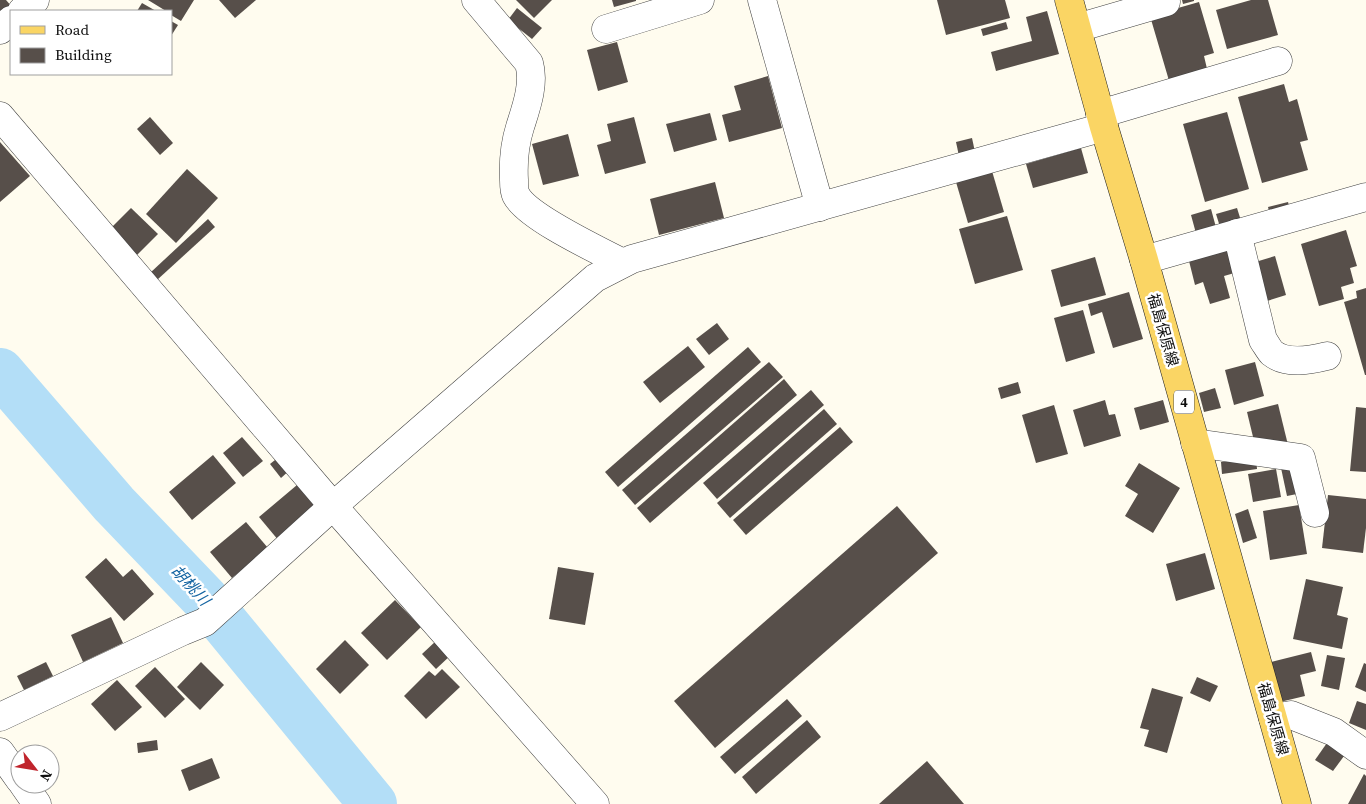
<svg xmlns="http://www.w3.org/2000/svg" width="1366" height="804" viewBox="0 0 1366 804" font-family="'Source Serif 4','Noto Sans JP',serif">
  <style>
    .lines { fill: none; stroke-linecap: round; stroke-linejoin: round }
    .river { stroke: #b3def7; stroke-width: 48 }
    .building { fill: #574f4a }
    .minor-casing { stroke: #414141; stroke-width: 29 }
    .tertiary-casing { stroke: #414141; stroke-width: 29 }
    .primary-casing { stroke: #1f1f1f; stroke-width: 29 }
    .minor { stroke: #fff; stroke-width: 28 }
    .tertiary { stroke: #fff; stroke-width: 28 }
    .primary { stroke: #fad564; stroke-width: 28 }
    .labels { text-anchor: middle; stroke-width: 5; stroke-linejoin: round; paint-order: stroke }
    .shield { fill: #fff; stroke: #565656; stroke-width: 1 }
    .shield-label { font-size: 14px; font-weight: bold; fill: #0e0e0e }
    .street-label { font-size: 15px; fill: #0e0e0e; stroke: #fff }
    .water-label { font-size: 16px; font-style: italic; fill: #1565a2; stroke: #fff }
  </style>
  <rect width="100%" height="100%" fill="#fffcef"/>
  <g class="lines">
    <path class="river" d="M0 372 114 504 204 598 373 804"/>
  </g>
  <g class="building">
    <path d="M0 0H6L13 8 0 18Z"/>
    <path d="M148 0H194L181 21 171 15V11H166Z"/>
    <path d="M219 0H256L235 18Z"/>
    <path d="M516 0H552L534 18Z"/>
    <path d="M612 0H636V1L614 7Z"/>
    <path d="M937 0H1005L1010 18 946 35Z"/>
    <path d="M1182 0H1194V1L1183 4Z"/>
    <path d="M1251 0H1268L1278 35 1227 49 1216 10Z"/>
    <path d="M1199 2 1214 53 1204 56 1208 73 1170 84 1150 16Z"/>
    <path d="M142 3 156 11H137Z"/>
    <path d="M517 8 542 28 532 39 508 20Z"/>
    <path d="M1047 11 1059 54 996 71 991 52 1032 41 1026 17Z"/>
    <path d="M171 21 178 25 171 36Z"/>
    <path d="M1006 22 1008 29 983 36 981 29Z"/>
    <path d="M617 42 628 82 598 91 587 50Z"/>
    <path d="M768 76 782 128 729 142 722 115 741 110 734 86Z"/>
    <path d="M1284 84 1289 102 1297 99 1308 140 1300 142 1308 170 1262 183 1238 97Z"/>
    <path d="M1227 112 1249 189 1205 202 1183 124Z"/>
    <path d="M710 113 717 140 674 152 666 124Z"/>
    <path d="M150 117 173 143 160 155 137 129Z"/>
    <path d="M634 117 646 163 605 174 597 145 611 141 607 124Z"/>
    <path d="M568 134 579 176 543 185 532 144Z"/>
    <path d="M972 138 975 152 959 156 956 142Z"/>
    <path d="M0 142 30 176 0 202Z"/>
    <path d="M1081 148 1088 173 1033 188 1026 164Z"/>
    <path d="M187 169 218 198 176 243 146 214Z"/>
    <path d="M992 171 1004 212 968 223 956 182Z"/>
    <path d="M715 182 724 218 659 235 650 199Z"/>
    <path d="M1288 202 1290 209 1270 215 1268 207Z"/>
    <path d="M131 208 158 234 136 256 109 230Z"/>
    <path d="M1237 208 1243 227 1222 233 1216 214Z"/>
    <path d="M1211 209 1217 231 1197 237 1191 215Z"/>
    <path d="M1007 216 1023 270 975 284 959 229Z"/>
    <path d="M208 219 215 227 157 280 150 273Z"/>
    <path d="M1346 230 1357 266 1350 268 1354 283 1341 287 1344 299 1319 306 1301 244Z"/>
    <path d="M1231 249 1238 272 1224 276 1230 298 1210 304 1203 282 1195 285 1189 261Z"/>
    <path d="M1275 256 1286 295 1264 302 1252 263Z"/>
    <path d="M1095 257 1106 295 1061 307 1051 270Z"/>
    <path d="M1366 288V375H1365L1344 302 1357 298 1356 291Z"/>
    <path d="M1129 292 1143 339 1113 348 1102 312 1091 316 1088 304Z"/>
    <path d="M1083 310 1095 353 1066 362 1054 318Z"/>
    <path d="M717 323 729 339 709 355 696 339Z"/>
    <path d="M688 346 705 367 660 403 643 382Z"/>
    <path d="M748 347 761 362 618 487 605 472Z"/>
    <path d="M769 362 783 377 635 505 622 490Z"/>
    <path d="M1255 362 1264 396 1234 405 1225 370Z"/>
    <path d="M784 379 797 395 650 523 637 508Z"/>
    <path d="M1018 382 1021 393 1001 399 998 388Z"/>
    <path d="M1215 388 1221 408 1204 412 1199 393Z"/>
    <path d="M811 390 824 405 717 499 703 483Z"/>
    <path d="M1105 400 1109 415 1115 414 1121 436 1084 447 1073 410Z"/>
    <path d="M1163 400 1169 422 1140 430 1134 408Z"/>
    <path d="M1278 404 1288 445 1254 441 1247 412Z"/>
    <path d="M1054 405 1068 454 1036 463 1022 415Z"/>
    <path d="M1356 407 1366 408V472L1350 471Z"/>
    <path d="M824 409 837 424 730 518 717 503Z"/>
    <path d="M840 427 853 442 746 535 733 520Z"/>
    <path d="M242 437 263 461 243 477 223 453Z"/>
    <path d="M213 455 236 483 192 520 169 492Z"/>
    <path d="M280 456 291 469 281 478 270 464Z"/>
    <path d="M1256 458 1257 469 1222 474 1221 462Z"/>
    <path d="M1139 463 1180 488 1153 533 1125 516 1138 494 1125 486Z"/>
    <path d="M1292 466 1297 494 1287 496 1281 468Z"/>
    <path d="M1276 469 1281 497 1253 502 1248 474Z"/>
    <path d="M297 485 317 509 279 541 259 517Z"/>
    <path d="M1328 495 1366 499V528L1363 553 1322 548Z"/>
    <path d="M1299 505 1307 554 1270 560 1263 511Z"/>
    <path d="M897 506 938 553 715 748 674 701Z"/>
    <path d="M1248 509 1257 538 1243 543 1235 514Z"/>
    <path d="M246 522 268 548 232 578 210 552Z"/>
    <path d="M1205 553 1215 589 1176 601 1166 564Z"/>
    <path d="M106 558 123 577 132 569 154 594 124 621 85 577Z"/>
    <path d="M558 567 594 573 585 625 549 619Z"/>
    <path d="M1306 579 1343 587 1337 615 1348 618 1342 649 1293 639Z"/>
    <path d="M395 600 421 627 387 660 361 633Z"/>
    <path d="M111 617 123 643 83 662 71 635Z"/>
    <path d="M345 640 369 665 340 694 316 669Z"/>
    <path d="M437 640 451 655 436 669 422 654Z"/>
    <path d="M1311 652 1316 671 1300 675 1305 696 1280 702 1271 662Z"/>
    <path d="M1327 655 1345 658 1339 690 1321 686Z"/>
    <path d="M46 662 53 676 24 690 17 676Z"/>
    <path d="M201 662 224 685 200 710 177 687Z"/>
    <path d="M1364 663 1366 664V692L1355 687Z"/>
    <path d="M155 667 185 699 165 718 135 686Z"/>
    <path d="M442 669 460 687 426 719 404 696 429 671 435 676Z"/>
    <path d="M1197 677 1218 686 1210 702 1190 693Z"/>
    <path d="M117 680 142 707 115 731 91 704Z"/>
    <path d="M1152 688 1183 697 1167 753 1144 746 1149 730 1140 728Z"/>
    <path d="M787 699 802 716 735 774 720 757Z"/>
    <path d="M1357 701 1366 704V730L1349 723Z"/>
    <path d="M807 720 821 737 756 794 742 777Z"/>
    <path d="M157 740 158 750 138 753 137 743Z"/>
    <path d="M1329 740 1347 752 1333 771 1315 760Z"/>
    <path d="M212 758 220 778 189 791 181 770Z"/>
    <path d="M927 761 964 804H879Z"/>
    <path d="M1364 774 1366 776V804H1348Z"/>
  </g>
  <g class="lines">
    <defs>
      <g id="minor">
        <path d="M476 0 529 63C535 84 526 108 520 127 514 146 513 161 514 180 514 185 514 191 516 195 527 217 598 250 623 263"/>
        <path d="M762 0 820 207"/>
        <path d="M22 11 35 0"/>
        <path d="M1077 28 1166 2"/>
        <path d="M606 29 700 0"/>
        <path d="M0 30 11 20"/>
        <path d="M1100 114 1278 61"/>
        <path d="M0 116 333 506 595 804"/>
        <path d="M1237 233 1263 340C1266 344 1269 350 1272 353 1287 365 1311 360 1327 356"/>
        <path d="M1144 260 1366 197"/>
        <path d="M1195 443 1301 458 1315 513"/>
        <path d="M0 717 183 631 205 622 333 506 595 278 632 259 1104 127"/>
        <path d="M1273 718 1291 715 1334 732 1366 755"/>
      </g>
      <g id="tertiary">
        <path d="M0 752 20 780"/>
        <path d="M23 784 37 804"/>
      </g>
      <path id="primary" d="M1069 0 1104 127 1144 260 1297 804"/>
    </defs>
    <use href="#minor" class="minor-casing"/>
    <use href="#tertiary" class="tertiary-casing"/>
    <use href="#primary" class="primary-casing"/>
    <use href="#minor" class="minor"/>
    <use href="#tertiary" class="tertiary"/>
    <use href="#primary" class="primary"/>
  </g>
  <g class="labels">
    <rect class="shield" x="1174" y="390.5" width="20" height="23" rx="4"/>
    <g class="shield-label">
      <text x="1184" y="407">4</text>
    </g>
    <g class="street-label">
      <text transform="translate(1163 330) rotate(74)" y="5">福島保原線</text>
      <text transform="translate(1273 719) rotate(74)" y="5">福島保原線</text>
    </g>
    <g class="water-label">
      <text transform="translate(191 585) rotate(47)" y="6">胡桃川</text>
    </g>
  </g>
  <rect x="10" y="10" width="162" height="65" fill="#ffffff" stroke="#9f9f9f"/>
  <rect x="20" y="26" width="25" height="8" fill="#fad564" stroke="#9f9f9f"/>
  <text x="55" y="35" font-size="15" fill="#0e0e0e">Road</text>
  <rect x="20" y="48" width="25" height="15" fill="#574f4a" stroke="#9f9f9f"/>
  <text x="55" y="60" font-size="15" fill="#0e0e0e">Building</text>
  <g transform="translate(35 769) rotate(121)"><circle r="24" fill="#ffffff" stroke="#9f9f9f"/>
  <path d="M0-4L9 19L0 12L-9 19Z" fill="#c0242c"/>
  <text y="-8" font-size="14" font-weight="bold" text-anchor="middle" fill="#0e0e0e">N</text>
  </g>
</svg>
